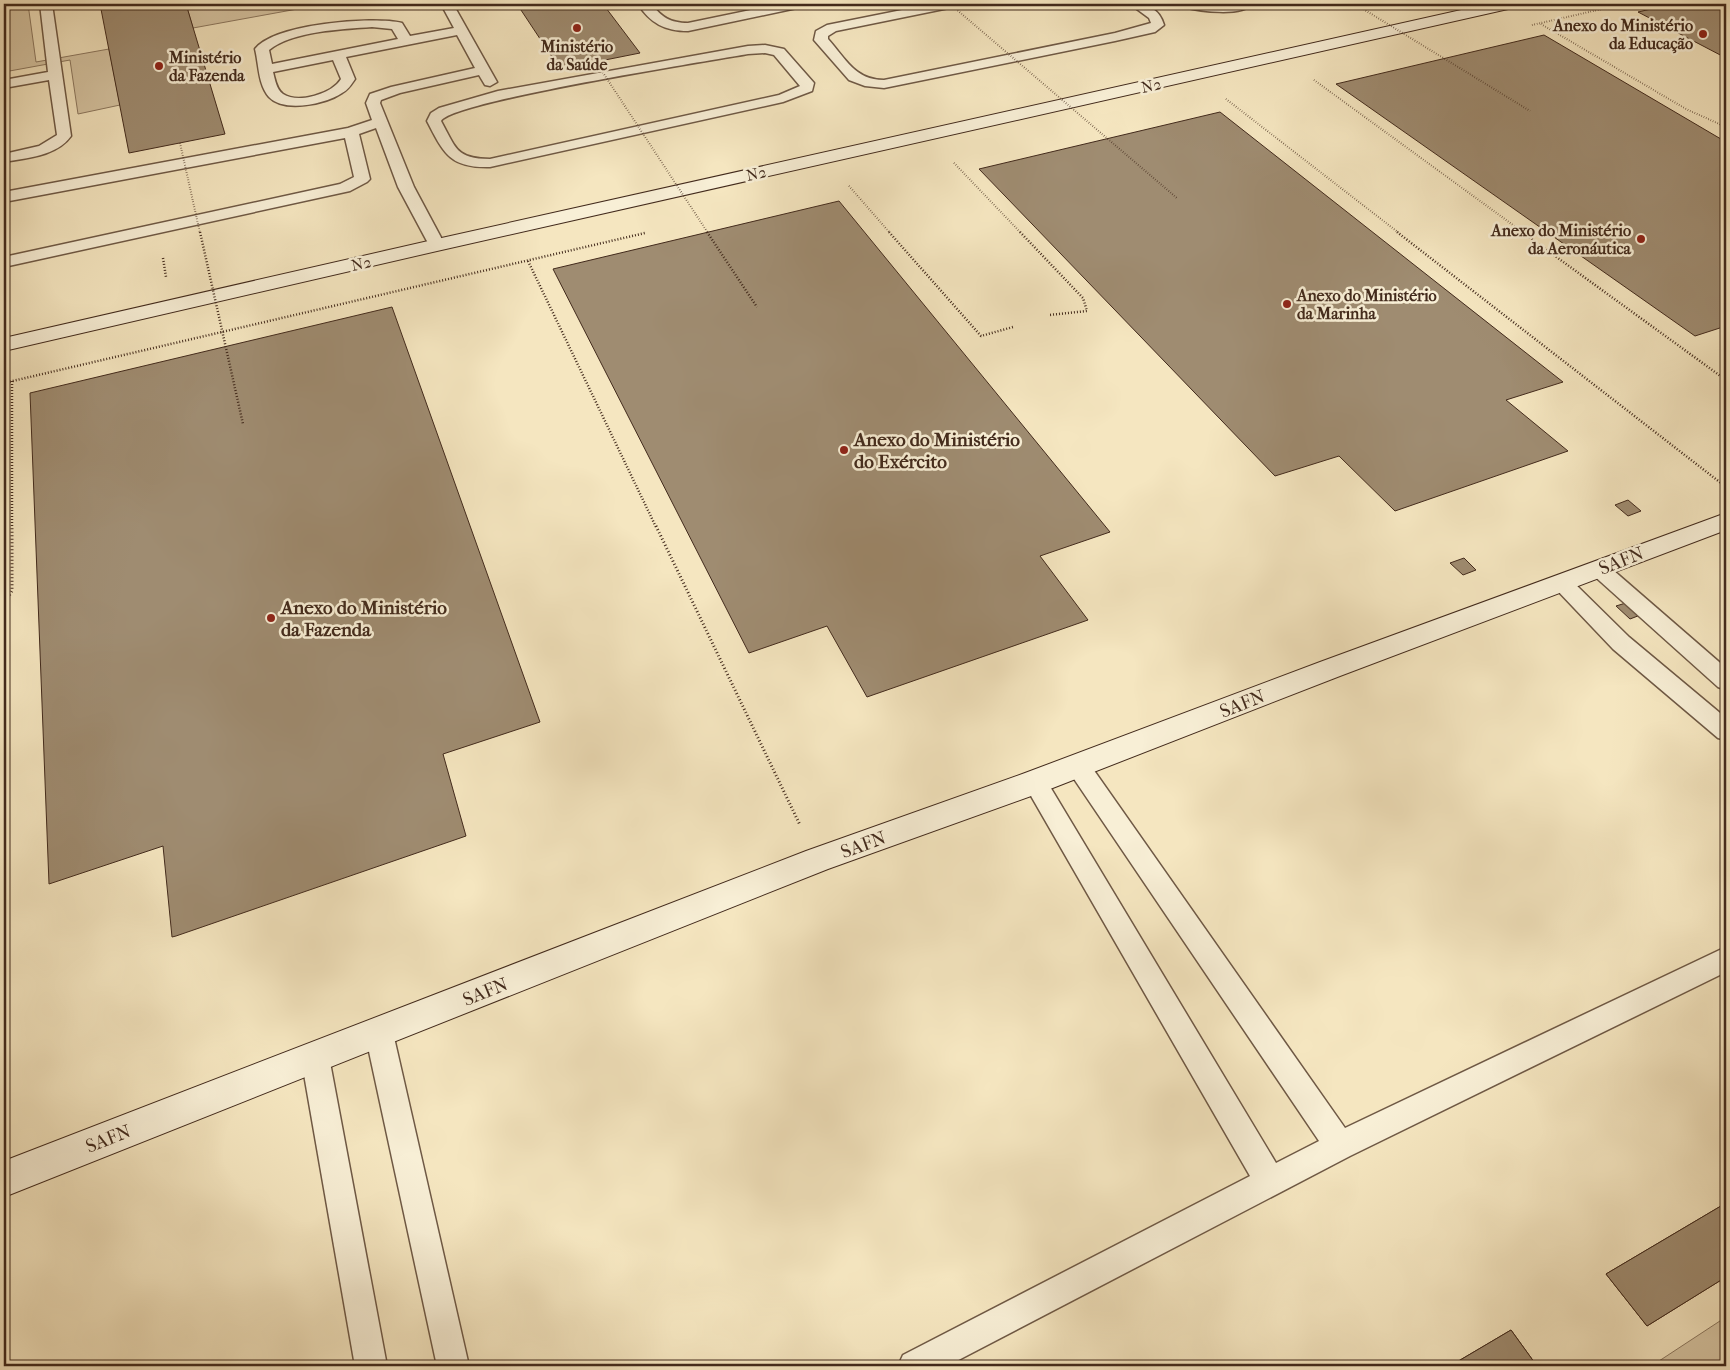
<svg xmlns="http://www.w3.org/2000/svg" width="1730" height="1370" viewBox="0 0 1730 1370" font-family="'IM FELL French Canon',serif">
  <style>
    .green { fill: #d7c6a4; stroke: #8c7860 }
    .building { fill: #9f8c71; stroke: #422a1c }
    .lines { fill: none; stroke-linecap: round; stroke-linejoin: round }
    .lane-casing { stroke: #6f5945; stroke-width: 3 }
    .secondary-casing { stroke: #422a1c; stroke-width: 2 }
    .path-far2 { stroke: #422a1c; stroke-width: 2; stroke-dasharray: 0.5 2; stroke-linecap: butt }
    .path-far1 { stroke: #422a1c; stroke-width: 2.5; stroke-dasharray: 1 2; stroke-linecap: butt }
    .path { stroke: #422a1c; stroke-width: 3; stroke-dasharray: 1 2.5; stroke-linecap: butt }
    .lane { fill: #f8efd6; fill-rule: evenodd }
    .secondary { fill: #f8efd6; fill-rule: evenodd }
    .path-bridge-far1 { stroke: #422a1c; stroke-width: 2; stroke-dasharray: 0.5 2; stroke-linecap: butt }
    .path-bridge { stroke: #422a1c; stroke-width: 2.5; stroke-dasharray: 1 2; stroke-linecap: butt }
    .poi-dot { fill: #8f2418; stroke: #f8efd6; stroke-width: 2 }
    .labels { text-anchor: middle; stroke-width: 5; stroke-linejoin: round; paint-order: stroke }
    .far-poi-label { font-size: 16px; font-weight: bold; fill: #422a1c; stroke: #f8efd6; text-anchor: end }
    .far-street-label { font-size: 16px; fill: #422a1c; stroke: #f8efd6 }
    .poi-label { font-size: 19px; font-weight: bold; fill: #422a1c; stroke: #f8efd6; text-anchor: start }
    .street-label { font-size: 19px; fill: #422a1c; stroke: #f8efd6 }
  </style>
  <rect width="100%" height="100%" fill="#f5e6c0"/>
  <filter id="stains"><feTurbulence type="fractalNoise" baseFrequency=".004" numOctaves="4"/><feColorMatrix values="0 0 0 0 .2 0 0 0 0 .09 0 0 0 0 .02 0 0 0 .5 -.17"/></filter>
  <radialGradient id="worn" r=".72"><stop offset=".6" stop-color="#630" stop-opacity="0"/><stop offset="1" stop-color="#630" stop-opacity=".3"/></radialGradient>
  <g class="green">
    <path d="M4 4H28L36 62 109 49 120 105 78 114 70 60 4 72Z"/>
    <path d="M186 4H325L193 28Z"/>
    <path d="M1726 1317V1366H1663L1659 1361Z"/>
  </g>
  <g class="building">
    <path d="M100 4H186L225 134 129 153Z"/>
    <path d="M517 4H603L640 53 560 69Z"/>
    <path d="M1673 4H1726V58L1638 12Z"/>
    <path d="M1544 35 1726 142V326L1695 336 1336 84Z"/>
    <path d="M1220 112 1563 382 1506 400 1568 451 1395 511 1339 456 1275 476 979 169Z"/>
    <path d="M839 201 1110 532 1040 556 1088 620 867 697 827 626 749 653 553 269Z"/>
    <path d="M392 307 540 722 443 754 466 836 176 936 172 937 163 846 49 884 30 393Z"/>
    <path d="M1628 500 1641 511 1628 516 1615 505Z"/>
    <path d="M1464 558 1476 570 1463 575 1450 563Z"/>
    <path d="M1629 602 1643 614 1630 619 1616 606Z"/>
    <path d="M1726 1203V1277L1647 1326 1606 1274Z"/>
    <path d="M1726 1203V1277L1647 1326 1606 1274Z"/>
    <path d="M1511 1330 1537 1366H1450Z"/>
    <path d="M1511 1330 1537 1366H1450Z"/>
  </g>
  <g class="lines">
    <defs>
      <g id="lane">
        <path d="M40 4H52L71 136C57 156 27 158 4 162V154L39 146 57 135 49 80 4 88V80L48 72Z"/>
        <path d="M441 4H453L497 82 490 86 485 85 479 75 400 93 381 100 380 103 414 187 445 245 443 248H431L429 245 398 187 376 128 359 134 370 179 367 182 350 191 4 267V257L340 184 354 177 345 138 4 202V192L348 128 372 120 366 103 370 94 391 87 475 68 457 35 346 57 355 79C351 85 348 90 342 93 326 104 284 113 269 97 258 84 259 65 255 49 274 24 372 16 402 23L410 36 454 28ZM372 27 392 29 398 39 272 64 269 50C292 31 343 29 372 27ZM333 60 341 79C332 94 298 104 283 94 276 89 275 79 273 72Z"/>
        <path d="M638 4H651C662 17 670 23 688 23L780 4H803L797 8 688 31C665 31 650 23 638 4Z"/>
        <path d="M932 4H955L949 8 836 31 828 36V39C846 59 855 80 884 80L1115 33 1151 23 1149 18 1130 4C1147 4 1159 8 1164 25L1155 32 1115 41 884 88 865 86 849 80 814 40 816 31 827 25Z"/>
        <path d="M1182 4H1253C1241 17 1199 11 1184 7Z"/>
        <path d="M765 45 784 49 814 83 812 91 783 102 490 167C450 168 444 154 427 121L431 113 439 108 498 91 748 46ZM765 53 774 55 800 86 779 95 490 159C456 159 456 148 441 121 452 101 709 61 748 54Z"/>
        <path d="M1599 562 1606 564 1726 668V690L1718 687 1592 574 1589 569 1592 564Z"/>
        <path d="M1562 575 1569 578 1629 637 1726 718V740L1718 738 1613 649 1555 588 1551 583 1555 578Z"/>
        <path d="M1078 756 1086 759 1345 1128 1726 947V972L1350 1156 947 1366H898L903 1355 1250 1176 1027 789 1023 782 1027 775 1035 772 1043 775 1276 1163 1319 1141 1070 773 1066 766 1070 759Z"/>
        <path d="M379 1020 389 1024 393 1033 469 1366H437L365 1033 369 1024Z"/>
        <path d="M315 1044 325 1048 329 1057 387 1366H355L301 1057 305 1048Z"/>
      </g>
      <g id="secondary">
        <path d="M1488 4H1516L1513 7 1508 9 437 251 4 351V338L437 239Z"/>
        <path d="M1726 513V530L1340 676 1045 791 828 869 4 1197V1161L806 851 1025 773 1320 662Z"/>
      </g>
    </defs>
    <use href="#lane" class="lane-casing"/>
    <use href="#secondary" class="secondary-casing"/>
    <g class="path-far2">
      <path d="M1541 24 1686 109 1726 127"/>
      <path d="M1532 25 1624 4"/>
      <path d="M1314 80 1524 233"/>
      <path d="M1226 99 1399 233"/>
      <path d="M954 163 1021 233"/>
      <path d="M849 186 890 233"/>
    </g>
    <g class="path-far1">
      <path d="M889 232 981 336 1013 327"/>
      <path d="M1020 232 1083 298 1087 311 1049 315"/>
      <path d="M1397 232 1726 487"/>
      <path d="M1522 232 1726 380"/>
      <path d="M163 258 166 277"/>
      <path d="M528 261 656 527"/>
      <path d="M12 381V527"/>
      <path d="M4 383 645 233"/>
    </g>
    <g class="path">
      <path d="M656 526 800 825"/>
      <path d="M4 604 12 591V526"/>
    </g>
    <use href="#lane" class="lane"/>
    <use href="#secondary" class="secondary"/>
    <g class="path-bridge-far1">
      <path d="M950 4 1178 199"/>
      <path d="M1355 4 1530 111"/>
      <path d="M596 62 708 233"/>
      <path d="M180 143 200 233"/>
    </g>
    <g class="path-bridge">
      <path d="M200 232 243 424"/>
      <path d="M707 232 757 307"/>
    </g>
  </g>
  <g class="poi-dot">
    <circle cx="577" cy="28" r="5"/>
    <circle cx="1703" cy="34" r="5"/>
    <circle cx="159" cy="66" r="5"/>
    <circle cx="1641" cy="239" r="5"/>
    <circle cx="1287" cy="304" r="5"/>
    <circle cx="844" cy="450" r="5"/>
    <circle cx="271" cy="618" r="5"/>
  </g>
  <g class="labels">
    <g class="far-poi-label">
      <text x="1693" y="31">Anexo do Ministério<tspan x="1693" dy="18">da Educação</tspan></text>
      <text x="577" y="52" text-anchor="middle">Ministério<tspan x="577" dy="18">da Saúde</tspan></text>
      <text x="169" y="63" text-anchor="start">Ministério<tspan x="169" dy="18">da Fazenda</tspan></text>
      <text x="1631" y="236">Anexo do Ministério<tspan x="1631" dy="18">da Aeronáutica</tspan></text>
      <text x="1297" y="301" text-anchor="start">Anexo do Ministério<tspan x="1297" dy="18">da Marinha</tspan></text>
    </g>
    <g class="far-street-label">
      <text transform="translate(1151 85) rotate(-13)" y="6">N2</text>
      <text transform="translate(756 173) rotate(-13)" y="6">N2</text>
      <text transform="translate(361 263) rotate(-13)" y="6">N2</text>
    </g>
    <g class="poi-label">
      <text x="854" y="446">Anexo do Ministério<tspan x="854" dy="22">do Exército</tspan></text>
      <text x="281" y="614">Anexo do Ministério<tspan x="281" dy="22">da Fazenda</tspan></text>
    </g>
    <g class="street-label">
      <text transform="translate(1621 560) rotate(-21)" y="7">SAFN</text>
      <text transform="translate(1242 703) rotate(-21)" y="7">SAFN</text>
      <text transform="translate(863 844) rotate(-20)" y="7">SAFN</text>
      <text transform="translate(485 991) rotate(-22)" y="7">SAFN</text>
      <text transform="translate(108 1138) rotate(-21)" y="7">SAFN</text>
    </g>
  </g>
  <rect width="1730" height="1370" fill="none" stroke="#f5e6c0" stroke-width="20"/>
  <rect x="5" y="5" width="1720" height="1360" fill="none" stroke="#422a1c" stroke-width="2.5"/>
  <rect x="10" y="10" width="1710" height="1350" fill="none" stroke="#422a1c"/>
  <rect width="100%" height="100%" filter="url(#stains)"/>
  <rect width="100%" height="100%" fill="url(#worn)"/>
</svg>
